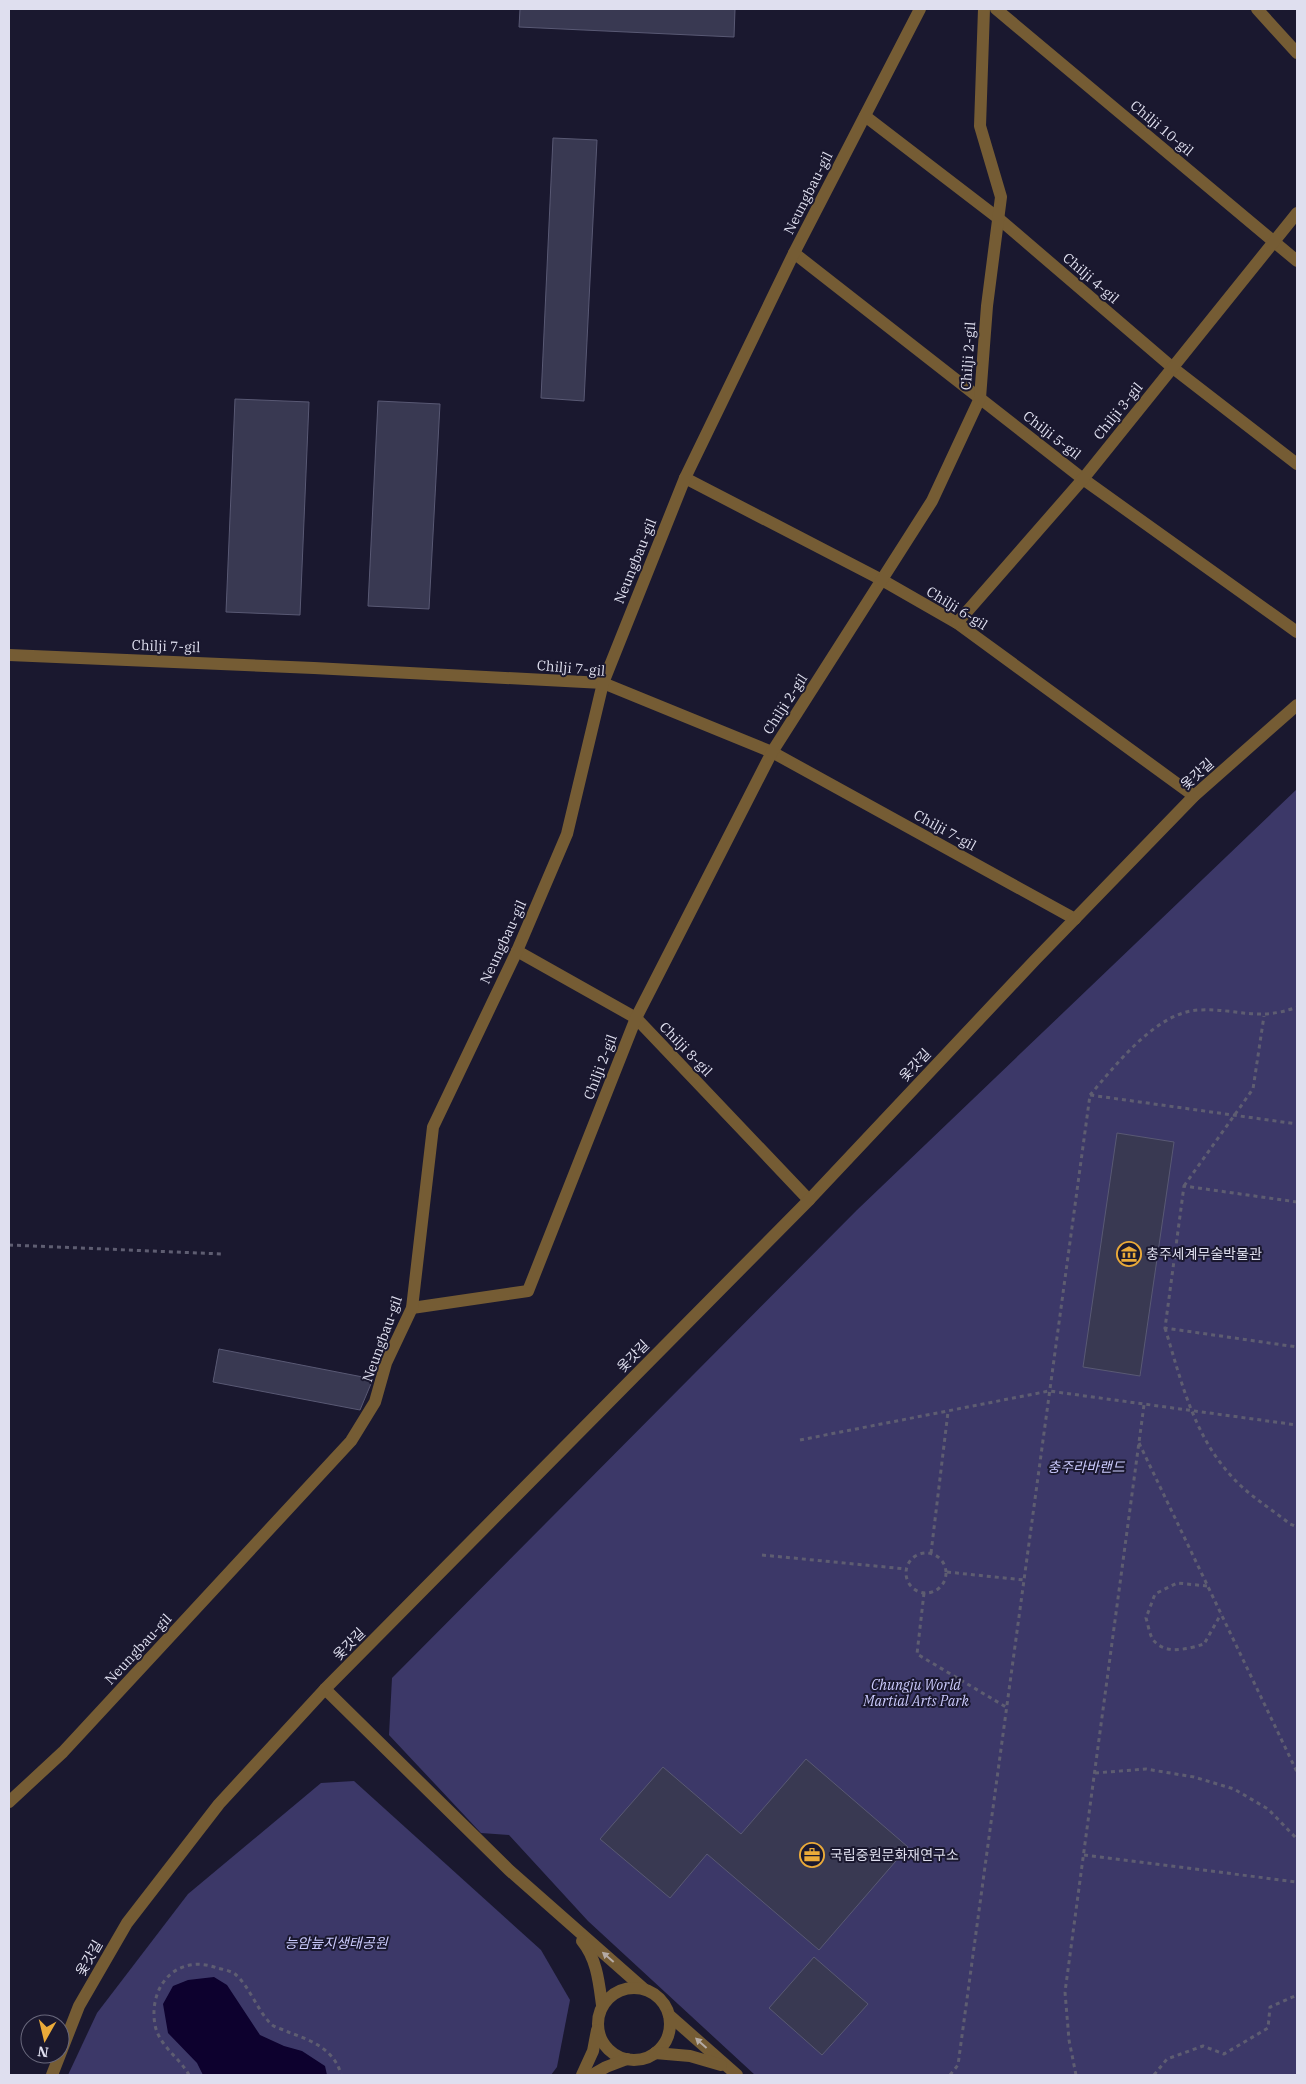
<svg xmlns="http://www.w3.org/2000/svg" width="1306" height="2084" viewBox="0 0 1306 2084" font-family="'IBM Plex Serif','Noto Sans KR',serif">
  <style>
    .green { fill: #3c3868 }
    .water { fill: #0d012e }
    .building { fill: #393952; stroke: #595974 }
    .lines { fill: none; stroke-linecap: round; stroke-linejoin: round }
    .path { stroke: #5e5d71; stroke-width: 3; stroke-dasharray: 4 4; stroke-linecap: butt }
    .minor { stroke: #755c34; stroke-width: 12 }
    .oneway { fill: #b5aba4 }
    .labels { text-anchor: middle; stroke-width: 4; stroke-linejoin: round; paint-order: stroke }
    .street-label { font-size: 14px; fill: #dfdfef; stroke: #1a182f }
    .poi-label { font-size: 14px; fill: #dfdfef; stroke: #1a182f; text-anchor: start }
    .park-label { font-size: 14px; font-style: italic; fill: #cac9fb; stroke: #1a182f }
  </style>
  <rect width="100%" height="100%" fill="#1a182f"/>
  <g class="green">
    <path d="M1297 789V2075H755L588 1921 509 1835 481 1833 389 1735 392 1678 857 1210Z"/>
    <path d="M354 1781 541 1950 570 2000 557 2067 551 2075H68L97 2013 188 1894 321 1783Z"/>
  </g>
  <path class="water" d="M214 1977 227 1985 260 2035 284 2046 302 2051 325 2066 327 2075H203L197 2063 168 2033 163 2004 173 1986 188 1980Z"/>
  <g class="building">
    <path d="M520 9H735L734 37 519 27Z"/>
    <path d="M553 138 597 140 584 401 541 398Z"/>
    <path d="M235 399 309 402 300 615 226 612Z"/>
    <path d="M378 401 440 404 429 609 368 606Z"/>
    <path d="M1117 1133 1174 1142 1140 1376 1083 1367Z"/>
    <path d="M219 1349 373 1379 360 1410 213 1382Z"/>
    <path d="M806 1759 908 1847 819 1950 707 1854 670 1898 600 1839 663 1767 741 1834Z"/>
    <path d="M814 1957 868 2004 822 2055 769 2008Z"/>
  </g>
  <g class="lines">
    <g class="path">
      <path d="M1090 1095C1116 1065 1156 1012 1199 1010 1236 1008 1258 1022 1297 1007"/>
      <path d="M1184 1186 1253 1089 1264 1016"/>
      <path d="M1297 1202 1184 1186 1165 1328 1297 1347"/>
      <path d="M9 1245 223 1254"/>
      <path d="M1165 1328C1183 1387 1195 1442 1241 1486 1256 1500 1274 1511 1290 1524L1297 1527"/>
      <path d="M800 1440 1049 1391 1297 1425"/>
      <path d="M1139 1443 1297 1772"/>
      <circle cx="926" cy="1573" r="20"/>
      <path d="M931 1553 948 1412"/>
      <path d="M762 1555 906 1569"/>
      <path d="M947 1572 1024 1580"/>
      <path d="M1207 1586 1177 1583 1155 1594 1146 1618C1148 1624 1149 1632 1152 1638 1163 1656 1188 1649 1204 1644L1221 1614"/>
      <path d="M924 1593 917 1654 1006 1707"/>
      <path d="M1095 1773 1146 1769 1194 1777 1234 1789 1268 1809 1297 1839"/>
      <path d="M1084 1855 1297 1882"/>
      <path d="M189 2075C180 2058 159 2046 155 2025 148 1986 177 1953 217 1968 222 1969 231 1971 235 1974 250 1987 257 2010 271 2024 275 2028 283 2029 288 2032 310 2040 335 2049 341 2075"/>
      <path d="M950 2075 958 2065 1090 1095 1297 1124"/>
      <path d="M1076 2075 1069 2040 1065 1992 1144 1405"/>
      <path d="M1154 2075 1167 2059 1203 2046 1224 2054 1268 2028 1270 2007 1297 1995"/>
    </g>
    <g class="minor">
      <path d="M996 9 1297 261"/>
      <path d="M1257 9 1297 53"/>
      <path d="M865 116 998 218 1173 368 1297 464"/>
      <path d="M794 253 1083 479 1297 632"/>
      <path d="M685 478 882 580 957 623 1194 796"/>
      <path d="M957 623 1083 479 1297 213"/>
      <path d="M9 655 314 668 603 683 772 752 1075 919"/>
      <path d="M517 951 636 1018 809 1200"/>
      <path d="M412 1308 528 1291 636 1018 772 752 932 501 980 398 987 306 1001 197 980 126 984 9"/>
      <path d="M325 1689 509 1870 644 1989"/>
      <path d="M9 1802 63 1752 351 1441 375 1402 386 1363 412 1308 433 1127 517 951 567 834 603 683 685 478 794 253 920 9"/>
      <path d="M582 1941C597 1959 599 1983 602 2005"/>
      <circle cx="634" cy="2024" r="36"/>
      <path d="M669 2015 737 2075"/>
      <path d="M655 2053 690 2056 721 2065"/>
      <path d="M52 2075 79 2006 127 1923 219 1804 325 1689 809 1200 1036 959 1194 796 1297 705"/>
      <path d="M582 2075 593 2051 597 2030"/>
      <path d="M592 2075 606 2067 627 2059"/>
    </g>
  </g>
  <defs><path id="oneway-solid" d="M-6-.8H1V-3.2L6.5 0L1 3.2V.8H-6Z" transform="scale(1.25)"/></defs>
  <g class="oneway">
    <use href="#oneway-solid" transform="translate(608 1957) rotate(-139)"/>
    <use href="#oneway-solid" transform="translate(701 2043) rotate(-138)"/>
  </g>
  <defs>
    <symbol id="museum-ring" viewBox="-11 -11 22 22"><circle r="9.5" fill="#1a182f" stroke="#eaaa39" stroke-width="1.5"/><path d="M0-6L6-3V-2H-6V-3ZM-5-1h2V3h-2ZM-1-1h2V3h-2ZM3-1h2V3H3ZM-6 4H6V6H-6Z" fill="#eaaa39"/></symbol>
    <symbol id="office-ring" viewBox="-11 -11 22 22"><circle r="9.5" fill="#1a182f" stroke="#eaaa39" stroke-width="1.5"/><path d="M-6-3h4V-5.5h4V-3h4V5H-6ZM-1-4.5V-3h2v-1.5ZM-6 0V1H6V0Z" fill="#eaaa39"/></symbol>
  </defs>
  <g fill-rule="evenodd">
    <use href="#museum-ring" x="1115" y="1240" width="28" height="28"/>
    <use href="#office-ring" x="798" y="1841" width="28" height="28"/>
  </g>
  <g class="labels">
    <g class="street-label">
      <text transform="translate(1162 128) rotate(40)" y="5">Chilji 10-gil</text>
      <text transform="translate(808 193) rotate(-63)" y="5">Neungbau-gil</text>
      <text transform="translate(1091 278) rotate(41)" y="5">Chilji 4-gil</text>
      <text transform="translate(968 356) rotate(-86)" y="5">Chilji 2-gil</text>
      <text transform="translate(1118 411) rotate(-51)" y="5">Chilji 3-gil</text>
      <text transform="translate(1052 435) rotate(38)" y="5">Chilji 5-gil</text>
      <text transform="translate(635 561) rotate(-68)" y="5">Neungbau-gil</text>
      <text transform="translate(957 608) rotate(32)" y="5">Chilji 6-gil</text>
      <text transform="translate(166 646) rotate(2)" y="5">Chilji 7-gil</text>
      <text transform="translate(571 668) rotate(5)" y="5">Chilji 7-gil</text>
      <text transform="translate(785 704) rotate(-57)" y="5">Chilji 2-gil</text>
      <text transform="translate(1197 774) rotate(-42)" y="5">옻갓길</text>
      <text transform="translate(945 830) rotate(29)" y="5">Chilji 7-gil</text>
      <text transform="translate(503 942) rotate(-65)" y="5">Neungbau-gil</text>
      <text transform="translate(686 1049) rotate(46)" y="5">Chilji 8-gil</text>
      <text transform="translate(915 1065) rotate(-47)" y="5">옻갓길</text>
      <text transform="translate(600 1067) rotate(-69)" y="5">Chilji 2-gil</text>
      <text transform="translate(382 1339) rotate(-70)" y="5">Neungbau-gil</text>
      <text transform="translate(633 1356) rotate(-45)" y="5">옻갓길</text>
      <text transform="translate(349 1644) rotate(-45)" y="5">옻갓길</text>
      <text transform="translate(138 1649) rotate(-47)" y="5">Neungbau-gil</text>
      <text transform="translate(89 1958) rotate(-60)" y="5">옻갓길</text>
    </g>
    <g class="poi-label">
      <text x="1146" y="1259">충주세계무술박물관</text>
      <text x="830" y="1860">국립중원문화재연구소</text>
    </g>
    <g class="park-label">
      <text x="1086" y="1472">충주라바랜드</text>
      <text x="916" y="1690">Chungju World<tspan x="916" dy="16">Martial Arts Park</tspan></text>
      <text x="336" y="1948">능암늪지생태공원</text>
    </g>
  </g>
  <rect width="1306" height="2084" fill="none" stroke="#dfdfef" stroke-width="20"/>
  <g transform="translate(45 2039) rotate(188)"><circle r="24" fill="#1a182f" stroke="#69687c"/>
  <path d="M0-4L9 19L0 12L-9 19Z" fill="#eaaa39"/>
  <text y="-8" font-size="14" font-weight="bold" text-anchor="middle" fill="#dfdfef">N</text>
  </g>
</svg>
